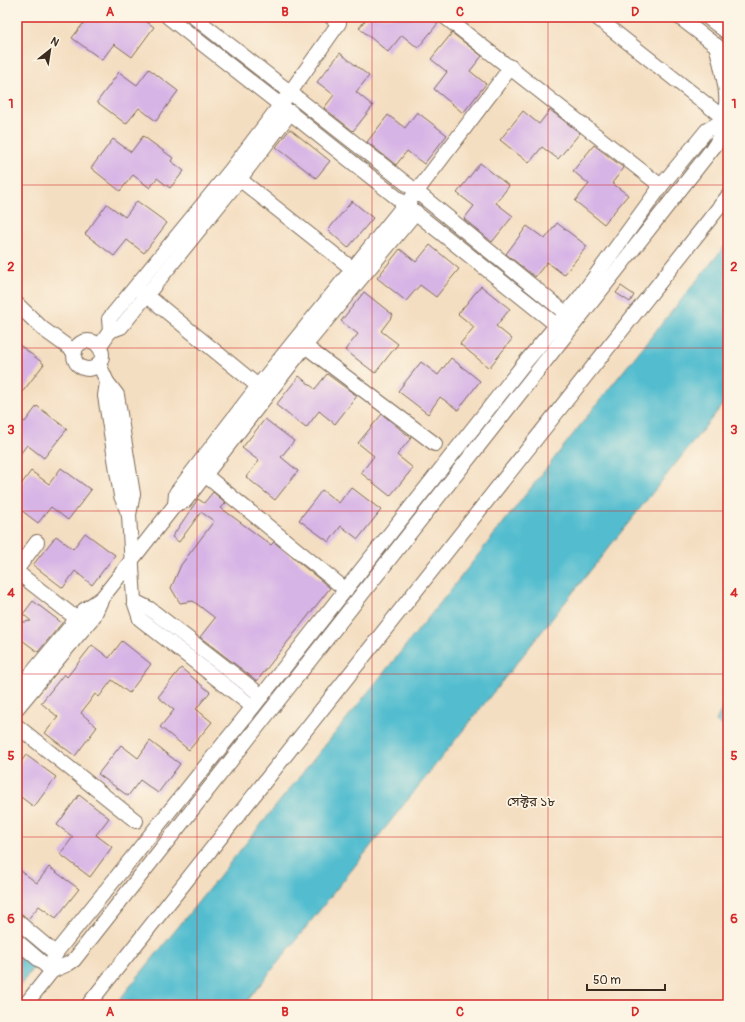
<svg xmlns="http://www.w3.org/2000/svg" width="745" height="1022" viewBox="0 0 745 1022" font-family="Pangolin,'Noto Sans Bengali',sans-serif">
  <style>
    .water { fill: #53bdcf; stroke: #477476 }
    .building { fill: #d7b4e6 }
    .lines { fill: none; stroke-linecap: round; stroke-linejoin: round }
    .minor-casing { stroke: #7c6957; stroke-width: 16 }
    .minor { stroke: #fff; stroke-width: 14 }
    .grid { fill: none; stroke: #d62828; stroke-width: 1; stroke-opacity: 0.55 }
    .labels { text-anchor: middle; stroke-width: 3.5; stroke-linejoin: round; paint-order: stroke }
    .quarter-label { font-size: 13px; fill: #3b2a1e; stroke: #fcf5e5 }
    .neatline { fill: none; stroke: #d62828; stroke-width: 1.5 }
    .grid-label { font-size: 13px; text-anchor: middle; font-weight: bold; fill: #d62828 }
  </style>
  <rect width="100%" height="100%" fill="#fcf5e5"/>
  <filter id="ink" filterUnits="userSpaceOnUse"><feTurbulence type="fractalNoise" baseFrequency=".025" numOctaves="2"/><feDisplacementMap in="SourceGraphic" scale="8" xChannelSelector="R" yChannelSelector="G"/><feConvolveMatrix kernelMatrix="1 2 1 2 8 2 1 2 1" color-interpolation-filters="sRGB"/></filter>
  <filter id="wash" filterUnits="userSpaceOnUse"><feTurbulence type="fractalNoise" baseFrequency=".012" numOctaves="4" result="noise"/><feDisplacementMap in="SourceGraphic" scale="16" xChannelSelector="R" yChannelSelector="G"/><feGaussianBlur stdDeviation="0.9" result="paint"/><feColorMatrix in="noise" values="0 0 0 0 0 0 0 0 0 0 0 0 0 0 0 0 0 1.4 0 .05"/><feComposite in="paint" operator="in"/></filter>
  <g filter="url(#wash)">
    <rect width="100%" height="100%" fill="#f4dec1"/>
    <g class="water">
      <path d="M728 242V398L244 1005H115L445 597 608 390Z"/>
      <path d="M728 696V731L716 721Z"/>
      <path d="M17 944 38 961 17 990Z"/>
    </g>
    <g id="blocks">
      <g class="building">
        <path d="M88 17H107L112 21 115 17H140L154 27 132 57 114 44 102 60 72 38Z"/>
        <path d="M368 17H437L439 22 418 48 402 35 388 52 359 28Z"/>
        <path d="M452 33 482 56 470 71 486 84 463 113 434 89 447 72 431 59Z"/>
        <path d="M340 53 369 76 356 92 373 106 353 131 324 108 334 95 317 82Z"/>
        <path d="M149 69 178 91 156 121 139 108 126 124 97 102 119 72 137 85Z"/>
        <path d="M550 110 580 133 558 159 542 147 529 163 500 140 523 111 539 124Z"/>
        <path d="M417 112 447 135 424 164 407 151 396 165 367 142 388 115 405 128Z"/>
        <path d="M290 129 330 161 316 178 276 147Z"/>
        <path d="M143 136 173 158 171 161 184 171 170 188 157 178 150 188 133 175 120 191 91 168 113 139 131 152Z"/>
        <path d="M594 145 624 168 612 183 628 195 604 224 575 201 589 184 573 171Z"/>
        <path d="M480 163 509 186 496 203 513 216 492 242 464 219 474 206 457 193Z"/>
        <path d="M137 201 167 223 144 253 127 240 114 256 85 234 107 204 125 217Z"/>
        <path d="M352 201 373 218 348 248 328 230Z"/>
        <path d="M557 223 587 246 564 275 547 262 535 277 506 254 527 226 545 239Z"/>
        <path d="M430 245 459 269 436 297 420 285 406 301 377 278 400 249 416 262Z"/>
        <path d="M481 286 510 309 496 326 512 339 489 368 460 344 474 327 458 314Z"/>
        <path d="M621 286 634 295 630 302 616 293Z"/>
        <path d="M364 292 393 315 381 331 398 344 375 373 345 350 358 334 341 321Z"/>
        <path d="M17 343 44 364 17 399Z"/>
        <path d="M451 358 480 381 458 410 440 397 428 414 398 391 421 362 438 375Z"/>
        <path d="M327 374 357 396 335 424 319 411 306 428 276 405 299 376 315 389Z"/>
        <path d="M37 406 67 429 44 458 27 445 17 458V417L25 422Z"/>
        <path d="M382 414 411 438 397 455 413 468 390 496 361 473 374 456 358 443Z"/>
        <path d="M265 419 294 441 281 457 298 471 275 500 246 477 259 461 242 448Z"/>
        <path d="M61 468 91 490 68 520 51 507 38 523 17 507V490L31 471 49 484Z"/>
        <path d="M351 487 381 510 358 539 341 526 329 542 299 520 322 490 339 503Z"/>
        <path d="M213 492 226 503 221 508 271 545 274 542 330 588 257 681 200 637 215 618 193 601 180 603 171 588 181 565 214 521 201 512 179 542 172 537 198 499 204 503Z"/>
        <path d="M85 533 115 555 92 585 75 571 63 588 33 565 56 536 73 549Z"/>
        <path d="M33 601 62 623 38 652 22 640 17 647V623L31 621 23 614Z"/>
        <path d="M122 641 151 664 129 693 112 680 99 697 95 694 81 713 97 727 75 756 45 733 58 717 41 703 64 674 67 677 92 645 109 658Z"/>
        <path d="M181 668 210 692 196 709 212 722 189 750 160 727 174 710 158 697Z"/>
        <path d="M150 741 180 764 158 793 140 780 128 796 98 774 121 745 138 758Z"/>
        <path d="M26 755 56 777 34 807 17 794V767Z"/>
        <path d="M79 795 109 818 96 835 112 847 90 877 60 854 73 837 57 825Z"/>
        <path d="M49 867 79 889 56 918 39 906 28 919 22 914 17 913V868L37 883Z"/>
      </g>
    </g>
  </g>
  <g filter="url(#ink)">
    <use href="#blocks" fill-opacity="0" stroke="#7c6957" stroke-width="1"/>
    <g class="lines">
      <defs>
        <g id="minor">
          <path d="M168 17 283 107 564 331"/>
          <path d="M194 17 417 192 574 320"/>
          <path d="M445 17 661 186"/>
          <path d="M596 17 725 119"/>
          <path d="M679 17 723 51"/>
          <path d="M707 17 728 33"/>
          <path d="M233 174 359 274"/>
          <path d="M411 199 511 67"/>
          <path d="M139 289 264 391"/>
          <path d="M17 304 43 329 75 352"/>
          <path d="M110 331 109 319 230 171 291 91 339 23 331 17"/>
          <circle cx="88" cy="355" r="14"/>
          <path d="M305 346 435 444"/>
          <path d="M99 347 110 331 121 327 239 180 291 112"/>
          <path d="M99 364 107 382 117 395 133 494 129 515 134 601 140 619 253 707"/>
          <path d="M107 382 105 396 121 496 129 515"/>
          <path d="M205 475 346 590"/>
          <path d="M175 505 176 493 258 386 405 204"/>
          <path d="M17 569 37 542"/>
          <path d="M17 572 77 619"/>
          <path d="M134 601 150 609 262 696"/>
          <path d="M17 691 84 610 102 598"/>
          <path d="M17 708 94 616 102 598 175 505 185 501 305 346 416 212"/>
          <path d="M17 726 136 821"/>
          <path d="M17 921 56 954"/>
          <path d="M17 941 52 971"/>
          <path d="M52 971 68 964 74 960 716 144C733 106 726 84 716 45"/>
          <path d="M25 1005 52 971 54 957 58 950 253 707 523 365 580 297 661 186 707 130 725 119"/>
          <path d="M88 1005 728 196"/>
        </g>
      </defs>
      <use href="#minor" class="minor-casing"/>
      <use href="#minor" class="minor"/>
    </g>
  </g>
  <path class="grid" d="M197 17V1005M372 17V1005M548 17V1005M17 185H728M17 348H728M17 511H728M17 674H728M17 837H728"/>
  <g class="labels">
    <g class="quarter-label">
      <text x="531" y="806">সেক্টর ১৮</text>
    </g>
  </g>
  <rect width="745" height="1022" fill="none" stroke="#fcf5e5" stroke-width="44"/>
  <g transform="translate(50 50) rotate(30)" stroke="#fcf5e5" stroke-width="3" paint-order="stroke">
  <path d="M0-3L7 15L0 10L-7 15Z" fill="#3b2a1e"/>
  <text y="-6" font-size="11" font-weight="bold" text-anchor="middle" fill="#3b2a1e">N</text>
  </g>
  <path d="M587 984v6h78v-6" fill="none" stroke="#3b2a1e" stroke-width="2"/>
  <text x="593" y="984" font-size="12" fill="#3b2a1e" stroke="#fcf5e5" stroke-width="3" paint-order="stroke">50 m</text>
  <rect x="22" y="22" width="701" height="978" class="neatline"/>
  <g class="grid-label">
    <text x="110" y="16">A</text>
    <text x="285" y="16">B</text>
    <text x="460" y="16">C</text>
    <text x="635" y="16">D</text>
    <text x="11" y="108">1</text>
    <text x="734" y="108">1</text>
    <text x="11" y="271">2</text>
    <text x="734" y="271">2</text>
    <text x="11" y="434">3</text>
    <text x="734" y="434">3</text>
    <text x="11" y="597">4</text>
    <text x="734" y="597">4</text>
    <text x="11" y="760">5</text>
    <text x="734" y="760">5</text>
    <text x="11" y="923">6</text>
    <text x="734" y="923">6</text>
    <text x="110" y="1016">A</text>
    <text x="285" y="1016">B</text>
    <text x="460" y="1016">C</text>
    <text x="635" y="1016">D</text>
  </g>
</svg>
